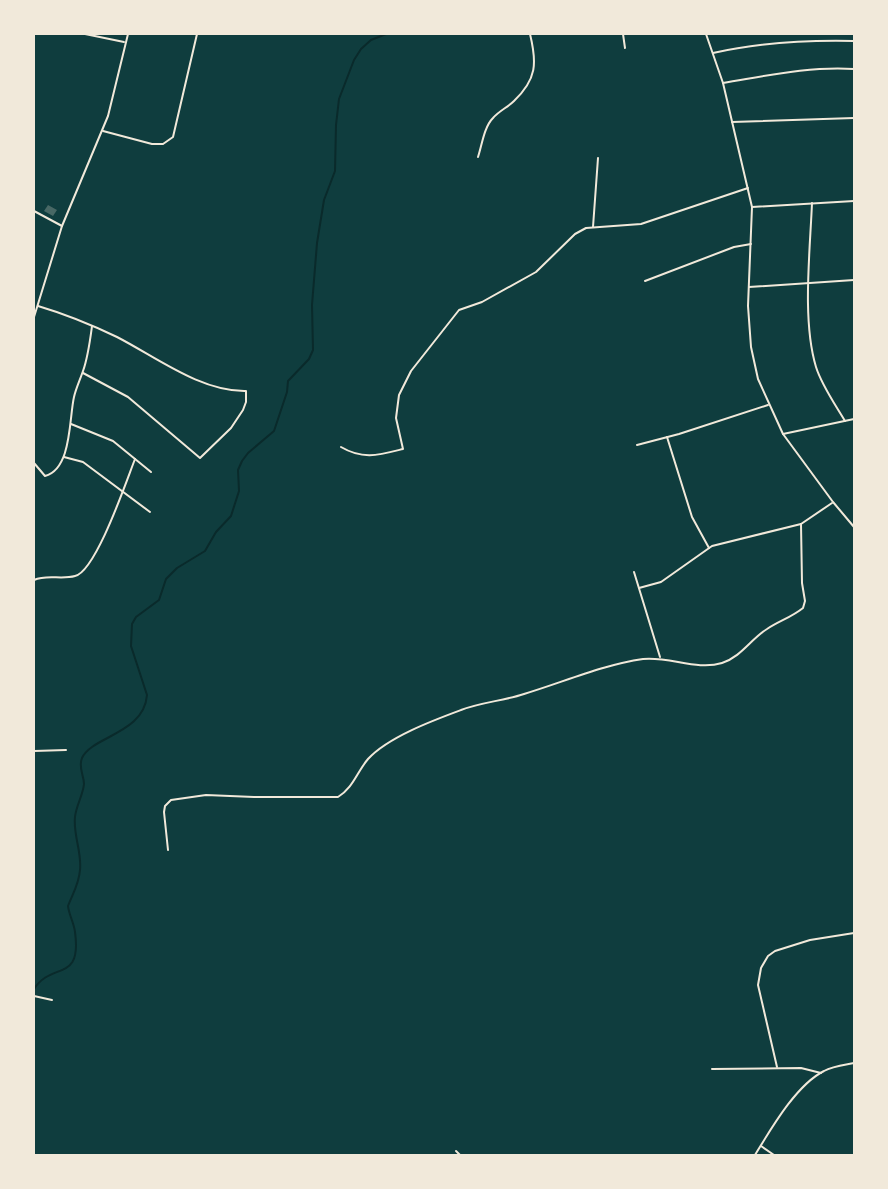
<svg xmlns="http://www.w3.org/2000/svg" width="888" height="1189" viewBox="0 0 888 1189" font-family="Raleway,sans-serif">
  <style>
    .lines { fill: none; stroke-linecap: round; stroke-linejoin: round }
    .stream { stroke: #0a2a2b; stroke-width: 2 }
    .building { fill: #486865 }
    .minor { stroke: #f1e9da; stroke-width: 2 }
  </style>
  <rect width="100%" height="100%" fill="#0f3d3e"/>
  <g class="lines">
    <path class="stream" d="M34 989C52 961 82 983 75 932 74 923 69 915 68 906 73 893 79 884 80 870 82 852 73 835 75 817 76 806 83 795 84 784 84 775 78 768 82 758 92 736 144 734 147 695L131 646 132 624 136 617 159 600 166 579 177 568 205 551 216 532 231 516 239 491 238 470 242 461 248 453 274 431 287 392 288 381 309 359 313 350 312 305 317 243 324 200 335 171 336 125 339 99 354 60 361 49 371 40 386 34"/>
  </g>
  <path class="building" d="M48 205 57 210 53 216 44 211Z"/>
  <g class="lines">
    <g class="minor">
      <path d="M85 34 124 42"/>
      <path d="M623 34 625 48"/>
      <path d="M706 34 723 83 752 207 748 306 751 347 758 379 783 434 833 502 854 527"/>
      <path d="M713 53C760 42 806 40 854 41"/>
      <path d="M723 83C766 76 810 66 854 69"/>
      <path d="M732 122 854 118"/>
      <path d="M103 131 152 144H163L173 137 197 34"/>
      <path d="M478 157C482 145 484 127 493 118 499 111 508 107 514 101 537 79 537 63 530 34"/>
      <path d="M812 203C810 252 802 321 816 367 822 386 835 404 845 421"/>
      <path d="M752 207 854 201"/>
      <path d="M34 211 62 226"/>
      <path d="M593 227 598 158"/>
      <path d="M645 281 734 247 751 244"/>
      <path d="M749 287 854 280"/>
      <path d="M38 306C65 314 92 325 117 337 156 357 201 392 246 391V402L243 410 231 428 200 458 128 397 83 373"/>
      <path d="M34 317 62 226 108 116 128 34"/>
      <path d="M71 424 113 441 151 472"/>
      <path d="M783 434 854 419"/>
      <path d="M667 437 692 517 709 548"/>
      <path d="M637 445 679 434 768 405"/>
      <path d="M341 447C363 460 379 455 403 449L396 418 399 395 411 371 459 310 482 302 536 272 575 234 586 228 641 224 748 188"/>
      <path d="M64 457 83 462 150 512"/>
      <path d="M34 463 45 476C72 469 69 418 74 397 76 388 80 380 83 371 88 357 90 341 92 326"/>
      <path d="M634 572 660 657"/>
      <path d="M34 580C47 574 61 580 75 576 96 571 126 482 135 459"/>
      <path d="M639 588 661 582 712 546 801 524 832 503"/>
      <path d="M34 751 66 750"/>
      <path d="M168 850 164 812 165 806 171 800 206 795 254 797H338C353 788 357 772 368 759 388 737 434 720 461 710 482 702 503 701 524 694 564 682 602 665 643 659 669 656 697 671 722 663 741 657 751 639 767 629 779 621 792 617 803 608L805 601 802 583 801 524"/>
      <path d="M34 996 52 1000"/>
      <path d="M777 1067 758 985 761 968 768 956 775 951 810 940 854 933"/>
      <path d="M712 1069 801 1068 821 1073"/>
      <path d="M761 1146 774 1155"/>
      <path d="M456 1151 460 1155"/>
      <path d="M755 1155C771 1129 796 1085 824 1071 833 1066 844 1065 854 1063"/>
    </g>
  </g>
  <rect width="888" height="1189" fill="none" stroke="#f1e9da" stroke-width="70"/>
</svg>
